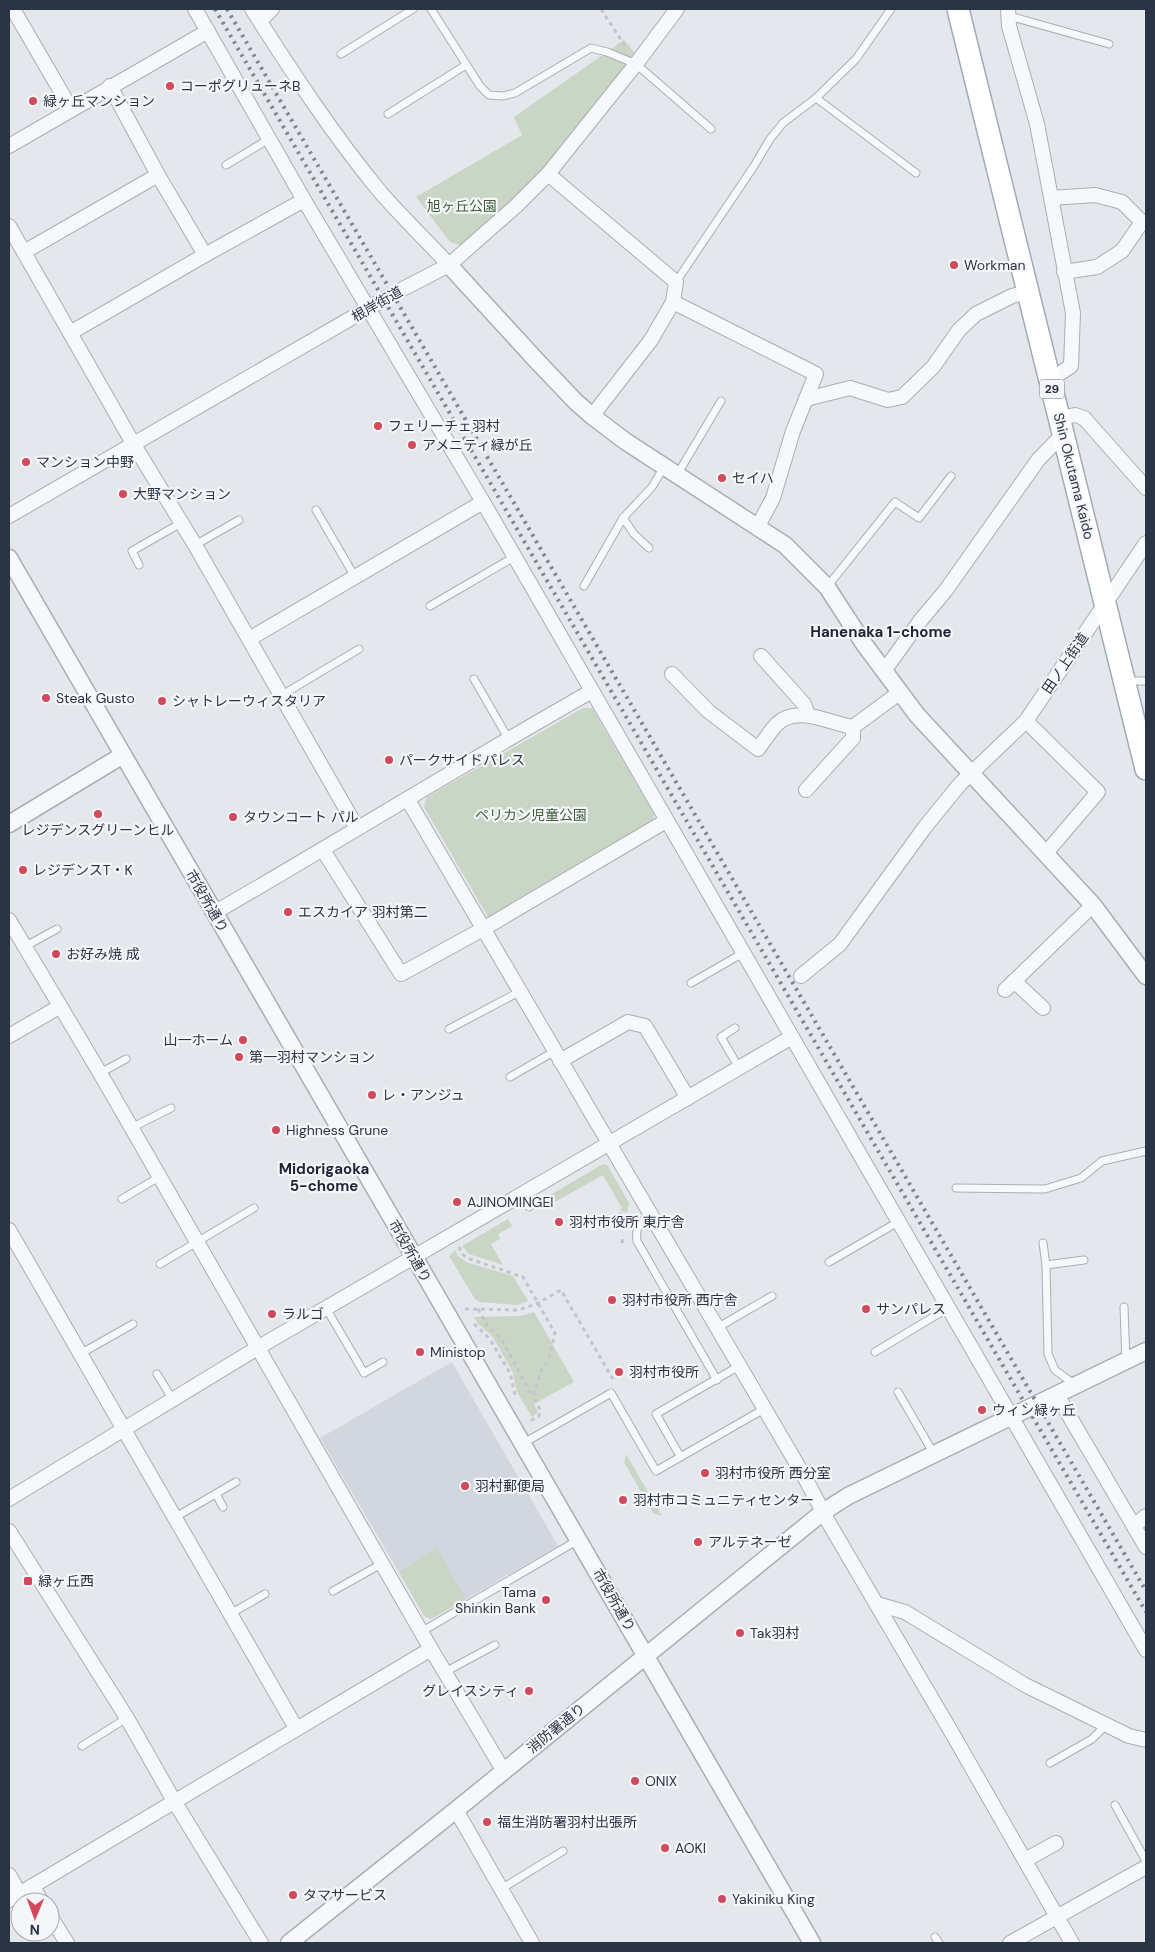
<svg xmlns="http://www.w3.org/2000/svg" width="1155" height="1952" viewBox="0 0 1155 1952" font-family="'DM Sans','Noto Sans JP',sans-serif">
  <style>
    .built { fill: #d2d6de }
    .green { fill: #c9d6c5 }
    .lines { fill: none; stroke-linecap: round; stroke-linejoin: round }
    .service-casing { stroke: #a9aeb7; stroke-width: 9 }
    .minor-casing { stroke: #a9aeb7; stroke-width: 16 }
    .tertiary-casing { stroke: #a9aeb7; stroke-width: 19 }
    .primary-casing { stroke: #a3abb8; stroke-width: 24 }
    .path { stroke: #c2c5cb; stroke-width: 3; stroke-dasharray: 4 4; stroke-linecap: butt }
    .service { stroke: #f7f8fa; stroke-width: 7 }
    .minor { stroke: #f7f8fa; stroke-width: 14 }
    .tertiary { stroke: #f7f8fa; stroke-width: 16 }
    .primary { stroke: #fff; stroke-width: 21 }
    .rail { stroke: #7d8696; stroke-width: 4; stroke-dasharray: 2.5 5; stroke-linecap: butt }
    .poi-dot { fill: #d1495b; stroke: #f4f6f9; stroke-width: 2 }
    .labels { text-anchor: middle; stroke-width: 4.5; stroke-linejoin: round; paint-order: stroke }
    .shield { fill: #f4f6f9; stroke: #676e7b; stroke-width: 1 }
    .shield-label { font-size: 12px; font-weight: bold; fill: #2b3445 }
    .poi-label { font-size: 14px; fill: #2b3445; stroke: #f4f6f9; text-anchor: start }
    .park-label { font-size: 14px; fill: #3f6138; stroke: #f4f6f9 }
    .street-label { font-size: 14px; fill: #2b3445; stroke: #f4f6f9 }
    .neighbourhood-label { font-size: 15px; font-weight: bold; fill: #1d2536; stroke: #f4f6f9 }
  </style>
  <rect width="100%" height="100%" fill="#e4e7ec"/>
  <path class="built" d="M452 1362 558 1546 466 1599 437 1549 399 1572 320 1438Z"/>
  <g class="green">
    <path d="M624 40 637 56 543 169 466 247 450 242 416 197 522 135 514 117Z"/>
    <path d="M583 708H592L654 814 652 824 488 917 424 807 427 797Z"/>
    <path d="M603 1164 608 1166 629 1203 627 1212 620 1211 622 1208 603 1175 544 1208 540 1201Z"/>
    <path d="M508 1219 512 1226 498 1234 500 1239 491 1244 503 1265 469 1254 462 1246Z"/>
    <path d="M455 1250 458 1256 466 1262 513 1276 528 1301 517 1305 479 1302 475 1299 449 1256Z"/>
    <path d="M534 1312 574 1382 534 1404 538 1412 532 1417 517 1392 513 1373 510 1367 492 1336 478 1324 474 1317 521 1316Z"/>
    <path d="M626 1454 662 1516 653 1513 624 1462Z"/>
    <path d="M437 1548 466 1599 431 1619 424 1616 399 1572Z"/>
  </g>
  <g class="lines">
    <defs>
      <g id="service">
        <path d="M431 9 480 86 489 95 503 96 515 93 591 48 607 52 636 64 711 129"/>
        <path d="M1009 16 1109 44"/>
        <path d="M341 54 413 9"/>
        <path d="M816 98 916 173"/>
        <path d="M388 114 466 65"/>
        <path d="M226 165 269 139"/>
        <path d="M676 282 754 166 770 139 783 123 816 98 856 59 891 9"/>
        <path d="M677 475 721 401"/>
        <path d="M316 510 355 577"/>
        <path d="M623 518 634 534 649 548"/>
        <path d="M195 545 239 520"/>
        <path d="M139 565 132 551 181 523"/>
        <path d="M584 586 623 518 652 487 664 467"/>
        <path d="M827 587 895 502 919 518 951 476"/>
        <path d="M430 606 514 557"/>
        <path d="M474 679 508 738"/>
        <path d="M1128 681H1146"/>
        <path d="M282 695 359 649"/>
        <path d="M24 947 57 929"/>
        <path d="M691 983 743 953"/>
        <path d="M735 1028 721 1037 739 1068"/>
        <path d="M449 1029 519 992"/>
        <path d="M100 1073 126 1059"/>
        <path d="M510 1077 555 1051"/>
        <path d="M131 1128 171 1108"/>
        <path d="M956 1188 1045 1189 1081 1178 1102 1161 1146 1151"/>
        <path d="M522 1194 529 1207"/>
        <path d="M122 1199 159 1177"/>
        <path d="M651 1214C640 1221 635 1228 637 1241L717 1380"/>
        <path d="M1043 1243 1046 1265 1048 1354 1055 1370 1074 1384"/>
        <path d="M829 1262 898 1222"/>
        <path d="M160 1264 254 1208"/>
        <path d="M1046 1265 1084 1260"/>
        <path d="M1124 1307 1126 1361"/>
        <path d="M326 1308 364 1373 383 1362"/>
        <path d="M717 1328 772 1296"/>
        <path d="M875 1352 948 1308"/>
        <path d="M80 1354 133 1324"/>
        <path d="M157 1374 173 1400"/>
        <path d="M898 1392 934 1454"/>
        <path d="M522 1444 611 1393 656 1471 764 1409"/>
        <path d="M680 1456 656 1414 739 1366"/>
        <path d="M216 1494 223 1507"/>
        <path d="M174 1518 236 1482"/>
        <path d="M333 1591 383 1563"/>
        <path d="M230 1614 265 1594"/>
        <path d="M421 1632 578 1540"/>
        <path d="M445 1672 495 1645"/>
        <path d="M82 1746 127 1718"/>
        <path d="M1050 1763 1092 1739 1106 1725"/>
        <path d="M1115 1805 1146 1861"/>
        <path d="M501 1889 563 1851"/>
        <path d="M935 1937 939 1943"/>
      </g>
      <g id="minor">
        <path d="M13 9 71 109"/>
        <path d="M195 9 304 200 483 502 1146 1650"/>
        <path d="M252 9C292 72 333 135 381 193 403 218 427 241 449 265"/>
        <path d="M1008 9 1009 26 1037 124 1073 313 1071 366 1050 380"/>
        <path d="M260 21 272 9"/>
        <path d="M110 86 158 175 205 255"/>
        <path d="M9 146 208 31"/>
        <path d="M548 174 676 282 673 302 651 340 592 416"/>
        <path d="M1051 198 1095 195 1122 202 1142 222"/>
        <path d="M9 226 134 445 195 545 357 828"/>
        <path d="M24 252 158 175"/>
        <path d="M1064 272 1097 267 1122 251 1142 222H1146"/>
        <path d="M673 302 816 374 793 431 773 498 758 526"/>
        <path d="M70 333 205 255 304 200"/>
        <path d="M806 399 850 388 888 400 902 397 933 367 959 330 976 314 1012 296 1028 292"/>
        <path d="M1060 418 1075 415 1084 418 1146 488"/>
        <path d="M9 516 393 294 449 265 516 206 548 174 636 64 677 9"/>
        <path d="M249 639 483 502"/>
        <path d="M761 656 804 704 808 715"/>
        <path d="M884 671 920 621 946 590 1038 460 1064 433"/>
        <path d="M672 674 708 711 758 749C764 741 770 731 777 724 797 704 831 724 853 727"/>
        <path d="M1026 721 1098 792 1046 853"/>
        <path d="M806 790 853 738V727L899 693"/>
        <path d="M408 800 804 1476 830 1525 952 1733 1072 1943"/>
        <path d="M323 850 401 974 483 929 666 821"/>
        <path d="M214 913C340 840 465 763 592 691"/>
        <path d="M9 920 100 1073 431 1649 503 1770"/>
        <path d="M801 976 840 944 925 827 960 784 1026 721 1146 543"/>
        <path d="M1014 981 1043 1008"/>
        <path d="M1005 990 1093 905"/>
        <path d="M9 1036 59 1007"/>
        <path d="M560 1061 628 1022 645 1026 688 1098"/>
        <path d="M9 1230 296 1728"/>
        <path d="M1057 1395 1146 1547"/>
        <path d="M9 1499 259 1347 792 1037"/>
        <path d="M1134 1526 1146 1516"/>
        <path d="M9 1531 127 1718 174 1801 261 1943"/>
        <path d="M877 1604 905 1612 1025 1685 1129 1736 1146 1740"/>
        <path d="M456 1810 532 1943"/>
        <path d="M1025 1860 1056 1843"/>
        <path d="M9 1875 19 1893"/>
        <path d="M32 1886 42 1902"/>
        <path d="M9 1900 431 1649"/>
        <path d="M50 1916 67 1943"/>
        <path d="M1010 1943 1146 1867"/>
      </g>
      <g id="tertiary">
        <path d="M449 265 536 360 576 402 592 416 625 441 785 545 827 587 864 644 917 715 1093 905 1146 976"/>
        <path d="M9 558 812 1943"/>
        <path d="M9 824 123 755"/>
        <path d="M289 1943 456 1810 823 1512 848 1496 1146 1351"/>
      </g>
      <path id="primary" d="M958 9 1146 769"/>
    </defs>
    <use href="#service" class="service-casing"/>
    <use href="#minor" class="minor-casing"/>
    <use href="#tertiary" class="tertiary-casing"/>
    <use href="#primary" class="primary-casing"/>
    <g class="path">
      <path d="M601 9 625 46"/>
      <path d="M611 1220 621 1214 629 1216"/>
      <path d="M622 1243 624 1235"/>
      <path d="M459 1247 462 1254 467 1258 523 1277 555 1333 549 1359 541 1371 533 1396 540 1410 539 1416 530 1421 529 1420"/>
      <path d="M465 1309 519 1310 538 1303 561 1290 614 1381"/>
      <path d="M478 1309 487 1325 502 1340 532 1396"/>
      <path d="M474 1324 489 1338 510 1373 515 1395"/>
    </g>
    <use href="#service" class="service"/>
    <use href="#minor" class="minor"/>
    <use href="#tertiary" class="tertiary"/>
    <use href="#primary" class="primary"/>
    <g class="rail">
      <path d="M215 9 1146 1612"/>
      <path d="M227 9 1146 1591"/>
    </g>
  </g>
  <g class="poi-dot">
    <circle cx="170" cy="86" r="5"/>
    <circle cx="33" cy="101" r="5"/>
    <circle cx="954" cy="265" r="5"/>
    <circle cx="378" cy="426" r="5"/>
    <circle cx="412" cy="445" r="5"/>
    <circle cx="26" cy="462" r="5"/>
    <circle cx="722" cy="478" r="5"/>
    <circle cx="123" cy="494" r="5"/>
    <circle cx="46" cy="698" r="5"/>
    <circle cx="162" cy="701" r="5"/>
    <circle cx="389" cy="760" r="5"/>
    <circle cx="98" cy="814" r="5"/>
    <circle cx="233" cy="817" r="5"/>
    <circle cx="23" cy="870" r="5"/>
    <circle cx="288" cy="912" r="5"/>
    <circle cx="56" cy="954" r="5"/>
    <circle cx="243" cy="1040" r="5"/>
    <circle cx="239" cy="1057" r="5"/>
    <circle cx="372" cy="1095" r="5"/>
    <circle cx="276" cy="1130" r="5"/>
    <circle cx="457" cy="1202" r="5"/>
    <circle cx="559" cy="1222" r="5"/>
    <circle cx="612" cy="1300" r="5"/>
    <circle cx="866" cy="1309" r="5"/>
    <circle cx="272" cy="1314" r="5"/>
    <circle cx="420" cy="1352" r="5"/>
    <circle cx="619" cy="1372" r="5"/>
    <circle cx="982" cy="1410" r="5"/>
    <circle cx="705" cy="1473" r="5"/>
    <circle cx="465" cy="1486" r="5"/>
    <circle cx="623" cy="1500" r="5"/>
    <circle cx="698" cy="1542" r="5"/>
    <rect x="23" y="1576" width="10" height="10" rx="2.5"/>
    <circle cx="546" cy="1600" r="5"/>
    <circle cx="740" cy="1633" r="5"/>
    <circle cx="529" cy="1691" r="5"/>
    <circle cx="635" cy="1781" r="5"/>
    <circle cx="487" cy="1822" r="5"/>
    <circle cx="665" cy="1848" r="5"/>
    <circle cx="293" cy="1895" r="5"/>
    <circle cx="722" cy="1899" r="5"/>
  </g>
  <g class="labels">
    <rect class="shield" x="1039.5" y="379.5" width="25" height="19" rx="4"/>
    <g class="shield-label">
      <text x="1052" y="393">29</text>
    </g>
    <g class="poi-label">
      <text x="180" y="91">コーポグリューネB</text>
      <text x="43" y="106">緑ヶ丘マンション</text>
      <text x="964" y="270">Workman</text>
      <text x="388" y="431">フェリーチェ羽村</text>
      <text x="422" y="450">アメニティ緑が丘</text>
      <text x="36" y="467">マンション中野</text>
      <text x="732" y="483">セイハ</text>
      <text x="133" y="499">大野マンション</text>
      <text x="56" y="703">Steak Gusto</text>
      <text x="172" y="706">シャトレーウィスタリア</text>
      <text x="399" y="765">パークサイドパレス</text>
      <text x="243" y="822">タウンコート パル</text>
      <text x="98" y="835" text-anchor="middle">レジデンスグリーンヒル</text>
      <text x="33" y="875">レジデンスT・K</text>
      <text x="298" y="917">エスカイア 羽村第二</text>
      <text x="66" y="959">お好み焼 成</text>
      <text x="233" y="1045" text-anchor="end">山一ホーム</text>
      <text x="249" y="1062">第一羽村マンション</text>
      <text x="382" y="1100">レ・アンジュ</text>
      <text x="286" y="1135">Highness Grune</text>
      <text x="467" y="1207">AJINOMINGEI</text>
      <text x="569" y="1227">羽村市役所 東庁舎</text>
      <text x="622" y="1305">羽村市役所 西庁舎</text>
      <text x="876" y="1314">サンパレス</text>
      <text x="282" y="1319">ラルゴ</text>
      <text x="430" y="1357">Ministop</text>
      <text x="629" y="1377">羽村市役所</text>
      <text x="992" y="1415">ウィン緑ヶ丘</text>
      <text x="715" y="1478">羽村市役所 西分室</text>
      <text x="475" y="1491">羽村郵便局</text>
      <text x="633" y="1505">羽村市コミュニティセンター</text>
      <text x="708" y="1547">アルテネーゼ</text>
      <text x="38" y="1586">緑ヶ丘西</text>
      <text x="536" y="1597" text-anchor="end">Tama<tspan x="536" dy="16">Shinkin Bank</tspan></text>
      <text x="750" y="1638">Tak羽村</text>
      <text x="519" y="1696" text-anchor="end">グレイスシティ</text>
      <text x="645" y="1786">ONIX</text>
      <text x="497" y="1827">福生消防署羽村出張所</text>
      <text x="675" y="1853">AOKI</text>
      <text x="303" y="1900">タマサービス</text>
      <text x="732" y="1904">Yakiniku King</text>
    </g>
    <g class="park-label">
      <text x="462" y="211">旭ヶ丘公園</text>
      <text x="531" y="820">ペリカン児童公園</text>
    </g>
    <g class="street-label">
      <text transform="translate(377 304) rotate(-30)" y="5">根岸街道</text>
      <text transform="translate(1074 476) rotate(76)" y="5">Shin Okutama Kaido</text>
      <text transform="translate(1065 663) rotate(-56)" y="5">田ノ上街道</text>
      <text transform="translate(207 901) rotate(60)" y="5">市役所通り</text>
      <text transform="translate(410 1251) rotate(60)" y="5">市役所通り</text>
      <text transform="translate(614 1600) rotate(60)" y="5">市役所通り</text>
      <text transform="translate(556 1728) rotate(-39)" y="5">消防署通り</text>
    </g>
    <g class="neighbourhood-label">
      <text x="881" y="637">Hanenaka 1-chome</text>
      <text x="324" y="1174">Midorigaoka<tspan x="324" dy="17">5-chome</tspan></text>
    </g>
  </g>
  <rect width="1155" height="1952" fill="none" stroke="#2b3445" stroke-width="20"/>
  <g transform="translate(35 1917) rotate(181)"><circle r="24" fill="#f4f6f9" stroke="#a4a8b1"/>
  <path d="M0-4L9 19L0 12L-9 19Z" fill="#d1495b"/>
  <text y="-8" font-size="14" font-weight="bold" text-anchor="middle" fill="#2b3445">N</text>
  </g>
</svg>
